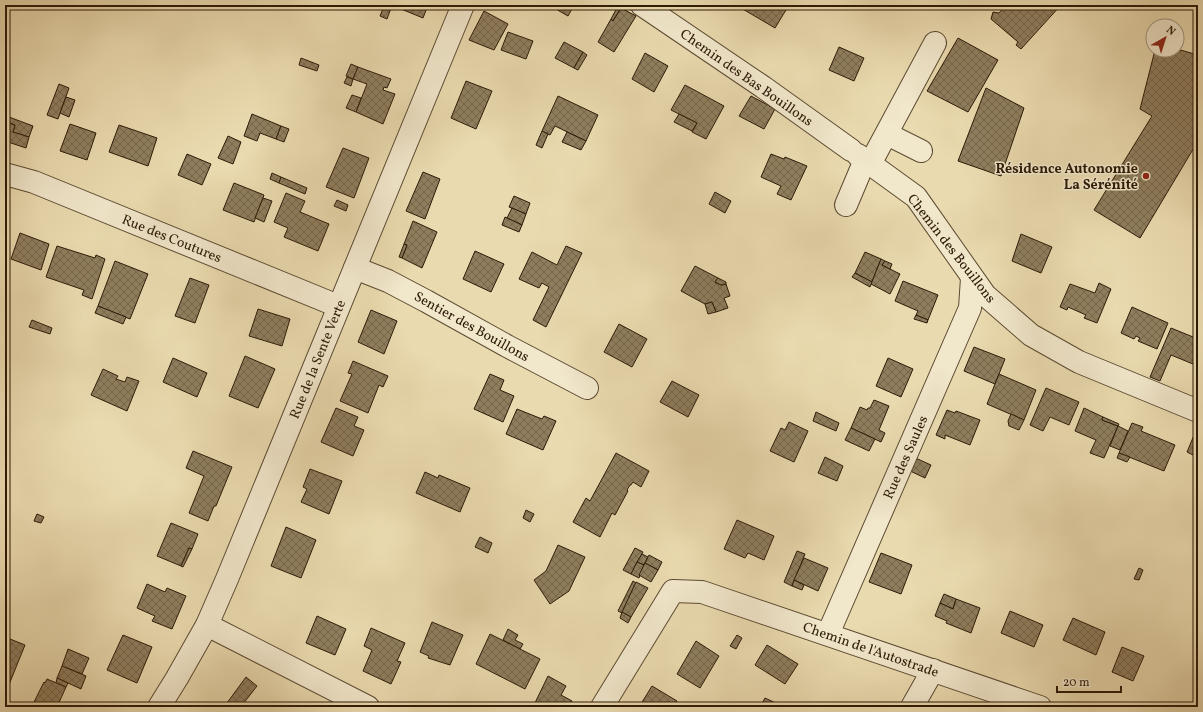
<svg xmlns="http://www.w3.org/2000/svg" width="1203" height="712" viewBox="0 0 1203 712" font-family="Vollkorn,serif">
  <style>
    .building { fill: url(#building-cross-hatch); stroke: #2c1a07 }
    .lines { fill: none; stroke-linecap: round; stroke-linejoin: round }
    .minor-casing { stroke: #5c4a31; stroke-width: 24 }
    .minor { stroke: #f1e7cb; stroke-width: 22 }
    .poi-dot { fill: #8f2418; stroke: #f1e7cb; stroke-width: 1.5 }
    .labels { text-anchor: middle; stroke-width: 3; stroke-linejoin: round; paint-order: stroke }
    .street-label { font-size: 14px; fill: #2c1a07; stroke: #f1e7cb }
    .poi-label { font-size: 14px; font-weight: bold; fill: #2c1a07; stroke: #f1e7cb; text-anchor: end }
  </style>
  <defs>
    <pattern id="building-cross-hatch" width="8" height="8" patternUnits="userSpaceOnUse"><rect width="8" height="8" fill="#8f7e5e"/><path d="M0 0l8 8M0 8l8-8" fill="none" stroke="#75664c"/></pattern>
  </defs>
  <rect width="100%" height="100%" fill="#eadaaf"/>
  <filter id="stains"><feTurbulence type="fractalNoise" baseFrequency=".005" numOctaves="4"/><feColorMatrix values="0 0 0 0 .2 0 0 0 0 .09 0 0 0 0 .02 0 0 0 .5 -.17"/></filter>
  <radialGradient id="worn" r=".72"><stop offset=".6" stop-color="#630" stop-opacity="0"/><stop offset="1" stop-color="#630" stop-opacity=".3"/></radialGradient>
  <g class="building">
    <path d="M403 5H428L423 18 401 9Z"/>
    <path d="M555 5H574L568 16 554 8Z"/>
    <path d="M743 5H789L775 28 741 8Z"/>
    <path d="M1006 5H1061L1021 49 1016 45 1018 42 991 19 993 12 999 13Z"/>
    <path d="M384 6 391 8 387 19 380 16Z"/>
    <path d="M618 6 621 8 613 21 611 19Z"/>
    <path d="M621 8 636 16 614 52 598 42 611 19 613 21Z"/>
    <path d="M484 11 508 24 494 50 469 40Z"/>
    <path d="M508 32 533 41 526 59 501 50Z"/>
    <path d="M958 38 998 60 968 112 927 91Z"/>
    <path d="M564 42 583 52 574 68 555 58Z"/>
    <path d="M839 47 864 58 854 81 829 70Z"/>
    <path d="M1177 49 1198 55V97L1195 107 1198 109V141L1140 238 1094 210 1152 116 1140 109 1155 50Z"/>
    <path d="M583 52 587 55 578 70 574 68Z"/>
    <path d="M645 53 668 66 654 92 632 79Z"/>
    <path d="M301 58 319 65 317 71 299 65Z"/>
    <path d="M351 64 358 67 353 79 346 76Z"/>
    <path d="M358 67 391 79 387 88 384 87 383 90 395 94 383 124 356 112 367 84 353 79Z"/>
    <path d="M347 77 353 79 351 86 344 83Z"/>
    <path d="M466 81 492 91 476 129 451 118Z"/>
    <path d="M59 84 69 88 58 119 47 115Z"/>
    <path d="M685 85 724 106 706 139 692 132 697 123 671 110Z"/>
    <path d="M986 88 1024 108 1001 176 958 161Z"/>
    <path d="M352 95 361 98 356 112 346 108Z"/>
    <path d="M558 96 598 115 586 141 555 126 550 135 542 131Z"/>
    <path d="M751 96 775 109 764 129 739 116Z"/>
    <path d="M66 97 75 100 69 117 60 113Z"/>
    <path d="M252 114 281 126 276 139 260 133 257 141 244 136Z"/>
    <path d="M679 114 697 123 692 131 674 122Z"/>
    <path d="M9 117 33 126 29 137 13 132 15 125 7 122Z"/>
    <path d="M7 122 15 125 13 132 29 137 26 148 5 141V127Z"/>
    <path d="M70 124 96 133 87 160 60 151Z"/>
    <path d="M119 125 157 138 148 166 109 152Z"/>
    <path d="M281 126 289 129 284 142 276 139Z"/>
    <path d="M542 131 548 134 542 148 536 145Z"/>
    <path d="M567 132 586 141 581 150 562 142Z"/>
    <path d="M228 136 241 142 233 164 218 158Z"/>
    <path d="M343 148 369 158 354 198 326 187Z"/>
    <path d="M187 154 211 164 202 185 178 175Z"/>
    <path d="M771 154 784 159 785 157 807 166 791 200 777 194 781 186 761 177Z"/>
    <path d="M423 172 440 179 425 219 406 211Z"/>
    <path d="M272 173 281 177 279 183 270 179Z"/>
    <path d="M281 177 307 188 305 194 279 183Z"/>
    <path d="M234 183 264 195 254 222 223 210Z"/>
    <path d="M715 192 731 201 725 213 709 204Z"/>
    <path d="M286 193 305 201 300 212 329 224 318 251 284 237 288 228 274 222Z"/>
    <path d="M514 196 530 203 526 214 509 207Z"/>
    <path d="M263 198 272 201 264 222 255 218Z"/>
    <path d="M337 200 348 205 346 211 334 206Z"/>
    <path d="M512 208 526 214 522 225 507 218Z"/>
    <path d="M505 217 522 225 519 232 502 225Z"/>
    <path d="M413 221 437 232 422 268 402 258 407 245 404 244Z"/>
    <path d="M20 233 49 244 41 270 11 259Z"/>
    <path d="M1021 234 1052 247 1041 273 1012 261Z"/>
    <path d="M404 244 407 245 402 258 399 257Z"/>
    <path d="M57 246 95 258 96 255 105 259 92 299 82 295 84 290 46 277Z"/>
    <path d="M566 246 582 253 546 327 533 320 549 287 542 283 539 288 519 279 532 252 557 265Z"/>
    <path d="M475 251 504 264 491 292 463 279Z"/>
    <path d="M865 252 881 259 872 282 855 273Z"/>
    <path d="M881 259 885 261 882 265 900 274 890 294 871 284Z"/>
    <path d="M115 261 148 274 130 319 98 306Z"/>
    <path d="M885 261 892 264 890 269 882 265Z"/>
    <path d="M695 266 718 278 715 282 721 285 726 284 730 296 724 298 728 308 716 312 712 302 705 304 681 291Z"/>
    <path d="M855 273 872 282 870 287 852 277Z"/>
    <path d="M190 278 209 285 195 323 175 316Z"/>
    <path d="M718 278 726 282V284L721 285 715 282Z"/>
    <path d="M903 281 938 295 928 320 916 315 918 311 895 301Z"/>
    <path d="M1099 283 1111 289 1097 323 1084 318 1086 315 1068 307 1067 310 1060 307 1070 284 1095 293Z"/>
    <path d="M712 302 716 312 708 314 705 304Z"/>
    <path d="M98 306 126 317 123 324 95 313Z"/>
    <path d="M1132 307 1168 323 1157 349 1138 341 1140 338 1136 336 1134 339 1121 333Z"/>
    <path d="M258 309 290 319 282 346 249 336Z"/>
    <path d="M371 310 397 321 384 354 358 342Z"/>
    <path d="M916 315 928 320 927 323 914 319Z"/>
    <path d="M32 320 52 328 50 334 29 327Z"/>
    <path d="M619 324 647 339 632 367 604 352Z"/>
    <path d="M1171 328 1198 339V351L1193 364 1171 355 1160 381 1150 377Z"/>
    <path d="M974 347 1005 359 995 384 964 371Z"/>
    <path d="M245 356 275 369 258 408 229 396Z"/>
    <path d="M173 358 207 373 197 397 163 382Z"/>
    <path d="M888 358 913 369 901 397 876 386Z"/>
    <path d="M353 361 388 376 383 387 379 385 368 413 340 401 352 374 348 373Z"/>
    <path d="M103 369 118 376 116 379 125 382 127 377 139 381 127 411 91 395Z"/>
    <path d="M490 374 504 380 500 390 514 396 503 422 474 409Z"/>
    <path d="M999 374 1036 390 1024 420 987 404Z"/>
    <path d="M672 381 699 395 688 417 660 402Z"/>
    <path d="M1046 388 1079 402 1069 425 1050 417 1043 431 1030 425Z"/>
    <path d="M874 400 889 406 879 430 885 433 881 442 851 428 860 407 867 410 868 408H870Z"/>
    <path d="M336 408 358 417 354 426 364 430 353 456 321 442Z"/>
    <path d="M1084 408 1103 417 1102 420 1118 426 1104 458 1090 453 1096 440 1075 431Z"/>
    <path d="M517 409 542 419 544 416 556 421 543 450 506 434Z"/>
    <path d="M947 410 955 413 956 411 980 420 970 445 945 435V439L936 435Z"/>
    <path d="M816 412 839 423 836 431 813 421Z"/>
    <path d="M1011 414 1024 420 1019 430 1009 426 1008 421Z"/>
    <path d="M1103 417 1119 424 1118 426 1102 420Z"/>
    <path d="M789 422 808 431 794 462 770 451 781 428 785 430Z"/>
    <path d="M1132 423 1143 427 1141 431 1175 445 1164 471 1119 453Z"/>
    <path d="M1118 426 1128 431 1120 450 1110 446Z"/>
    <path d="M851 428 875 439 869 451 845 440Z"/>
    <path d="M1197 428 1198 443 1193 455 1187 452Z"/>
    <path d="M193 451 232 467 216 506H214L208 521 189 513 204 476 186 468Z"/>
    <path d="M616 453 649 471 641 487 633 482 631 485H630L627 490 628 491 615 515 612 513 600 537 573 522 586 498 590 501Z"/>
    <path d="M1119 453 1130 457 1127 462 1117 458Z"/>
    <path d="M911 456 931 465 925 478 906 469Z"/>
    <path d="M825 457 843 466 837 481 818 473Z"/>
    <path d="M310 469 342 481 329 514 301 502 307 489 303 487Z"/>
    <path d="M425 472 438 478 439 475 470 488 460 512 416 493Z"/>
    <path d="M526 510 534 514 530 522 523 518Z"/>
    <path d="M37 514 44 517 41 523 34 521Z"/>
    <path d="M737 520 774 536 764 560 748 553 745 558 724 549Z"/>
    <path d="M171 523 198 534 192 549 189 548 181 566 157 556Z"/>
    <path d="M286 527 316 540 301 578 271 566Z"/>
    <path d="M480 537 492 543 488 553 475 547Z"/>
    <path d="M558 545 585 557 569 591 550 604 534 580 546 571Z"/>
    <path d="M189 548 192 549 183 567 181 566Z"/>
    <path d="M635 548 643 552 631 574 623 570Z"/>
    <path d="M797 551 805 554 792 586 784 582Z"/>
    <path d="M881 553 912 565 901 594 869 582Z"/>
    <path d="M642 554 648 557 644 565 637 562Z"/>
    <path d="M649 555 662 562 658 570 645 563Z"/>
    <path d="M804 558 828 568 818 591 794 580Z"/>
    <path d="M637 562 644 565 639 578 631 574Z"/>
    <path d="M645 563 658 570 651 582 639 575Z"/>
    <path d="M1139 568 1143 570 1139 580 1134 579Z"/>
    <path d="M794 580 804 585 802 590 792 586Z"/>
    <path d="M633 581 636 583 622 613 618 611Z"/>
    <path d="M636 582 648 588 631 617 622 612Z"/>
    <path d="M147 584 165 592 167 588 186 596 172 629 152 621 155 616 137 608Z"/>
    <path d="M944 594 956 599 953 609 940 603Z"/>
    <path d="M956 599 980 608 971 633 946 623 947 621 935 616 940 603 953 609Z"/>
    <path d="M1010 611 1043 625 1034 647 1001 633Z"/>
    <path d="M622 612 631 617 628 623 620 618Z"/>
    <path d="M317 616 346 629 335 655 306 643Z"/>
    <path d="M1073 618 1105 632 1096 655 1063 640Z"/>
    <path d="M432 622 463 635 450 665 428 658 429 656 420 652Z"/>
    <path d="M371 628 405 643 397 661 401 662 391 684 363 671 372 650 364 646Z"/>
    <path d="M508 629 518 635 515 640 523 644 520 649 503 640Z"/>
    <path d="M490 634 540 659 525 689 476 664Z"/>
    <path d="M123 635 152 647 137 683 107 670Z"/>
    <path d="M737 635 742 638 736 649 730 646Z"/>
    <path d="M5 637 25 645 6 692 5 691Z"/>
    <path d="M696 641 719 656 700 688 677 674Z"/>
    <path d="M767 645 798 664 785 684 755 665Z"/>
    <path d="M1122 647 1144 656 1133 681 1112 672Z"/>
    <path d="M68 649 89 658 82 674 62 666Z"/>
    <path d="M62 666 86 676 81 689 57 678Z"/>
    <path d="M548 676 566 686 561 695 572 701 569 707H533Z"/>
    <path d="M246 677 257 686 243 704 247 707H224Z"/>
    <path d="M57 678 68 683 66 687 56 683Z"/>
    <path d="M47 679 66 687 57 707H44L34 702 44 682 45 683Z"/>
    <path d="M652 686 677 701 673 707H639Z"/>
    <path d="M765 698 778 704 776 707H760Z"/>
  </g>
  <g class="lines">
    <defs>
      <g id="minor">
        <path d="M642 5 763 87 851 150"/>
        <path d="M887 134 921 151"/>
        <path d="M858 155 916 197 985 295 1031 335 1079 362 1198 411"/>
        <path d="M870 164 935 43"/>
        <path d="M5 174 34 182 338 306"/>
        <path d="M846 205 865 160"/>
        <path d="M355 268 388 281 426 301 507 346 587 388"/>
        <path d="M207 625 368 707"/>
        <path d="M828 634 970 308 972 278"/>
        <path d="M159 707 177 678 207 625 227 579 463 5"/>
        <path d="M602 707 673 591 702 592 1040 707"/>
        <path d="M912 707 933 670"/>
      </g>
    </defs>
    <use href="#minor" class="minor-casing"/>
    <use href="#minor" class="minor"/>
  </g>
  <circle class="poi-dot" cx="1146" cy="176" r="4"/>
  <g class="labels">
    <g class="street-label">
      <text transform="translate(747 77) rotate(35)" y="5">Chemin des Bas Bouillons</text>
      <text transform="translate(172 238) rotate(22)" y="5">Rue des Coutures</text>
      <text transform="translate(952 248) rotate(52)" y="5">Chemin des Bouillons</text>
      <text transform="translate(472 326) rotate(29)" y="5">Sentier des Bouillons</text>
      <text transform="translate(317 359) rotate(-68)" y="5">Rue de la Sente Verte</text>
      <text transform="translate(905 457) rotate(-66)" y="5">Rue des Saules</text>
      <text transform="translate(871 649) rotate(19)" y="5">Chemin de l'Autostrade</text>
    </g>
    <g class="poi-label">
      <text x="1138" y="173">Résidence Autonomie<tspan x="1138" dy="16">La Sérénité</tspan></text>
    </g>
  </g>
  <rect width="1203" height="712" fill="none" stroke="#eadaaf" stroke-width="20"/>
  <rect x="6" y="6" width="1191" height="700" fill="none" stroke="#2c1a07" stroke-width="2"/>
  <rect x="10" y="10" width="1183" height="692" fill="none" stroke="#2c1a07"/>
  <g transform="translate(1165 38) rotate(39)"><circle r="19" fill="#f1e7cb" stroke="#a2957d"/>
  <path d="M0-3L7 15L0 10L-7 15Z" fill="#8f2418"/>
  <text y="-6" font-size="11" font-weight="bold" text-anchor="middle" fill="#2c1a07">N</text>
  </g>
  <path d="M1057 686v6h64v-6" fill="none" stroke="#2c1a07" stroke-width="2"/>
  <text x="1063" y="686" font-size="12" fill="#2c1a07" stroke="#f1e7cb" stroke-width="3" paint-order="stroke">20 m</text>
  <rect width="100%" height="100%" filter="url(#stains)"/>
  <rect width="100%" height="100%" fill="url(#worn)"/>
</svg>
